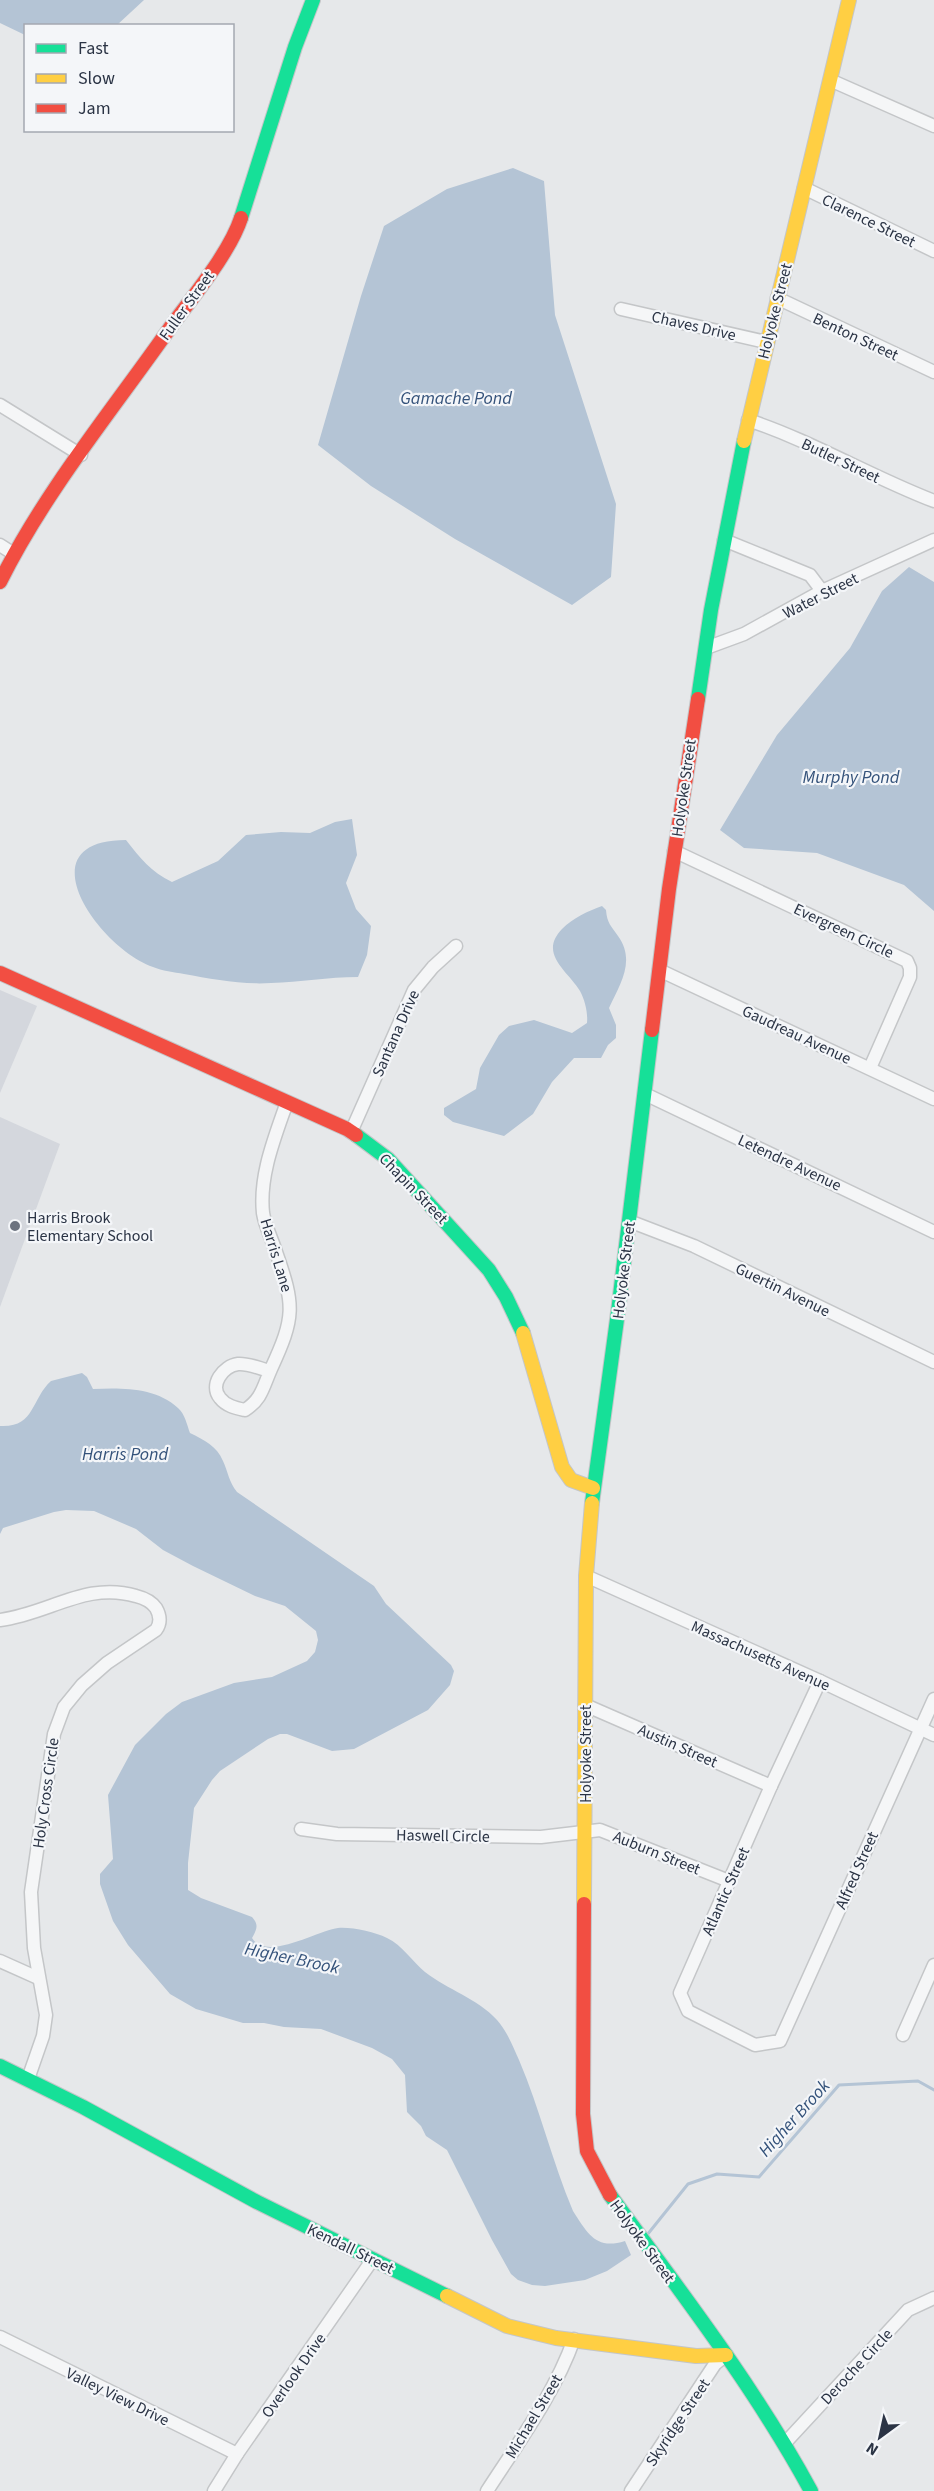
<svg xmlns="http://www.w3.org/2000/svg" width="934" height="2491" viewBox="0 0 934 2491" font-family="'Source Sans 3',sans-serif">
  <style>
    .built { fill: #d4d7dd }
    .water { fill: #b4c4d5 }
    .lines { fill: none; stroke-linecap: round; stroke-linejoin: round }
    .stream { stroke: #b4c4d5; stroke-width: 3 }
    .street-casing { stroke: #c4c6c8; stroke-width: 15 }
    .fast-casing { stroke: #c4c6c8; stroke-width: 16 }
    .slow-casing { stroke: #c4c6c8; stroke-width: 16 }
    .jam-casing { stroke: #c4c6c8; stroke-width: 16 }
    .street { stroke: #f5f6f7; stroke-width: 12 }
    .fast { stroke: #16e098; stroke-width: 14 }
    .slow { stroke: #ffcf43; stroke-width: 14 }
    .jam { stroke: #f24e42; stroke-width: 14 }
    .poi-dot { fill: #6c737f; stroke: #f4f6f9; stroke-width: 2 }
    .labels { text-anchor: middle; stroke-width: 4.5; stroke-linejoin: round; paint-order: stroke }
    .street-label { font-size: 16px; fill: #2b3445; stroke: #f4f6f9 }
    .poi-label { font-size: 16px; fill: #2b3445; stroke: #f4f6f9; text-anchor: start }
    .water-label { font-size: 18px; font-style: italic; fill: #34527a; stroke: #f4f6f9 }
  </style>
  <rect width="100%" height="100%" fill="#e6e8ea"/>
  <g class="built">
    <path d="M0 990 37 1006 0 1093Z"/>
    <path d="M0 1117 60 1144 0 1307Z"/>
  </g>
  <g class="water">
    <path d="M0 0H144L117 25 26 26 25 35 0 23Z"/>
    <path d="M513 168 544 181 555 315 616 504 611 577 572 605 455 539 371 486 318 445 361 296 384 226 447 189Z"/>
    <path d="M909 567 934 582V911L904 885 817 853 744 848 720 830 777 735 850 648 882 591Z"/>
    <path d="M352 819 357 855 346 883 356 909 371 926 367 955 358 977C328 977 300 982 271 983 242 985 212 979 184 974 174 972 162 971 153 967 98 947 23 840 126 840 140 858 151 872 172 882L218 861 246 835 281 832 310 833 335 822Z"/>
    <path d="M602 906 606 910C607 923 611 926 618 936 636 961 620 984 609 1008L616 1025V1038L608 1045 601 1058H574L552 1082 533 1114 504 1136 453 1122 444 1115V1108L476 1089 480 1068 499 1035 509 1026 534 1020 572 1033 587 1023C588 1013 585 1000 580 991 568 971 538 954 562 929 573 918 588 911 602 906Z"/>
    <path d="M82 1373 87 1377 93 1389C122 1388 155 1387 178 1408 185 1414 187 1425 190 1433 204 1440 217 1446 223 1461 228 1472 229 1482 237 1492L374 1586 386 1604 451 1665 454 1671 450 1685 428 1710 354 1749 332 1751 287 1734H280L268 1739 220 1771 212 1780 194 1808 188 1863V1890L201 1898 252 1917C259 1925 257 1929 252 1938 266 1962 319 1930 338 1928 353 1927 374 1932 387 1938 402 1945 413 1962 425 1972 448 1990 477 1998 497 2020 507 2031 513 2047 519 2060 540 2109 552 2161 573 2211 588 2234 596 2250 625 2241L631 2255 607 2271 585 2280 545 2286 532 2285 518 2280 511 2274 492 2240 447 2150 426 2136 421 2126 407 2112 405 2075 392 2059 372 2048 321 2029 284 2027 264 2023H243L196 2009 170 1994 128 1945 113 1921 100 1884V1874L113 1859 108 1795 135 1745 166 1714 182 1702 234 1683 272 1677 307 1661 315 1652 318 1640 316 1631 285 1606 255 1596 193 1566 163 1550 136 1529 94 1511 66 1510 54 1512 3 1528 0 1534V1426C35 1428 31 1399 51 1381Z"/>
  </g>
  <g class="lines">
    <path class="stream" d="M647 2235 688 2184 717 2174 759 2177 839 2085 918 2081 934 2090"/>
    <defs>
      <g id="street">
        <path d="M830 80 934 126"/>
        <path d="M804 188 934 251"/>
        <path d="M777 298 934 372"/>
        <path d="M621 309 766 342"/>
        <path d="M0 405 81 455"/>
        <path d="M748 420C812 441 871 477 934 501"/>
        <path d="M724 540 810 575 822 591"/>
        <path d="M0 545 14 554"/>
        <path d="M706 648 744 634 822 591 934 540"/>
        <path d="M674 851 907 961 910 968V977L870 1068"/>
        <path d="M659 970 934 1099"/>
        <path d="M645 1094 934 1232"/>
        <path d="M351 1132 414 990 433 967 456 946"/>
        <path d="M629 1221 694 1246 934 1362"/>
        <path d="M270 1371C261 1369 248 1363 238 1364 223 1366 209 1385 220 1398 226 1406 236 1408 245 1410 262 1399 263 1387 271 1369 295 1317 295 1306 276 1252 272 1239 265 1226 263 1213 259 1175 275 1137 287 1102"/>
        <path d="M586 1576 820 1681 934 1735"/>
        <path d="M0 1620C49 1614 86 1581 136 1596 144 1598 151 1601 156 1608 160 1615 161 1623 156 1630L107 1663 82 1685 64 1707 54 1734 31 1892 34 1948 46 2015 43 2036 28 2079"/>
        <path d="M820 1681 771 1786 680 1993 688 2011 755 2045 780 2041 934 1699"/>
        <path d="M585 1705 771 1786"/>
        <path d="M301 1829 337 1834 541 1837 600 1830 729 1881"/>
        <path d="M0 1961 38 1978"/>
        <path d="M903 2035 934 1965"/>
        <path d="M0 2337 237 2454"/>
        <path d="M785 2443 908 2310 934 2298"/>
        <path d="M214 2491 237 2454 373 2259"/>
        <path d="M487 2491C518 2443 555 2393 574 2339"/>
        <path d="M631 2491 715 2364 726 2355"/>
      </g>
      <g id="fast">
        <path d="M241 218 295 47 313 0"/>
        <path d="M698 699 711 610 744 441"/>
        <path d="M356 1135 388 1159 489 1270 506 1297 523 1333"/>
        <path d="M592 1503 618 1312 652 1030"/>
        <path d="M0 2066 83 2107 257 2202 447 2296"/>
        <path d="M610 2195C680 2291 754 2386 811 2491"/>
      </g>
      <g id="slow">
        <path d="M744 441 849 0"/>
        <path d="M523 1333 562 1467 571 1480 593 1488"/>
        <path d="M584 1904 586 1576 592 1503"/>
        <path d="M447 2296 507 2326 556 2338 696 2356 726 2355"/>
      </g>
      <g id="jam">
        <path d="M0 582C45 491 114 408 172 325 194 295 230 252 241 218"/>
        <path d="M0 973 347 1129 356 1135"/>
        <path d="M652 1030 669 889 698 699"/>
        <path d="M584 1904 583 2114 587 2151 610 2195"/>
      </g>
    </defs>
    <use href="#street" class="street-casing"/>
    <use href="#fast" class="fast-casing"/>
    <use href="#slow" class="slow-casing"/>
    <use href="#jam" class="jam-casing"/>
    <use href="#street" class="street"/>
    <use href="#fast" class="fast"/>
    <use href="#slow" class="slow"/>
    <use href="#jam" class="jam"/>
  </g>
  <circle class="poi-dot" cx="15" cy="1226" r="6"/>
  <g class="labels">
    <g class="street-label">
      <text transform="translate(869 220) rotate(26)" y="6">Clarence Street</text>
      <text transform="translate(186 305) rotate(-54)" y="6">Fuller Street</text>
      <text transform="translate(774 311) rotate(-76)" y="6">Holyoke Street</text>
      <text transform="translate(694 325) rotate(13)" y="6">Chaves Drive</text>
      <text transform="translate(856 336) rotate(25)" y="6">Benton Street</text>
      <text transform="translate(841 460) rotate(25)" y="6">Butler Street</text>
      <text transform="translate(820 595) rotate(-27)" y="6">Water Street</text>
      <text transform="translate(683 788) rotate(-82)" y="6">Holyoke Street</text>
      <text transform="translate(844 930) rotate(25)" y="6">Evergreen Circle</text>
      <text transform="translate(395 1033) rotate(-66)" y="6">Santana Drive</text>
      <text transform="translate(797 1034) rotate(25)" y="6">Gaudreau Avenue</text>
      <text transform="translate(790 1162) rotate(25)" y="6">Letendre Avenue</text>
      <text transform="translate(414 1188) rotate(46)" y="6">Chapin Street</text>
      <text transform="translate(277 1255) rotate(73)" y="6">Harris Lane</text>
      <text transform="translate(623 1270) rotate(-83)" y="6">Holyoke Street</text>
      <text transform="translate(783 1289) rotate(26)" y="6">Guertin Avenue</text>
      <text transform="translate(761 1655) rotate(24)" y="6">Massachusetts Avenue</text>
      <text transform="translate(678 1745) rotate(24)" y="6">Austin Street</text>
      <text transform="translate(585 1754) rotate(-90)" y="6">Holyoke Street</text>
      <text transform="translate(45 1793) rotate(-82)" y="6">Holy Cross Circle</text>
      <text transform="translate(443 1835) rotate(1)" y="6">Haswell Circle</text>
      <text transform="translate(657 1852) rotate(22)" y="6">Auburn Street</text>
      <text transform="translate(856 1870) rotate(-66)" y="6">Alfred Street</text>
      <text transform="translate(725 1891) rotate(-66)" y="6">Atlantic Street</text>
      <text transform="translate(643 2241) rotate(54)" y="6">Holyoke Street</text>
      <text transform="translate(351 2248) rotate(26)" y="6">Kendall Street</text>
      <text transform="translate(856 2366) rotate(-47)" y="6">Deroche Circle</text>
      <text transform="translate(293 2375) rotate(-55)" y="6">Overlook Drive</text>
      <text transform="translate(118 2396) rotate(26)" y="6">Valley View Drive</text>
      <text transform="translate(533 2416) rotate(-59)" y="6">Michael Street</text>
      <text transform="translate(677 2422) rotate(-56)" y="6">Skyridge Street</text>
    </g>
    <g class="poi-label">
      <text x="27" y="1223">Harris Brook<tspan x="27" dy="18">Elementary School</tspan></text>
    </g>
    <g class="water-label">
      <text x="456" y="404">Gamache Pond</text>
      <text x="851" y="783">Murphy Pond</text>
      <text x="125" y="1460">Harris Pond</text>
      <text transform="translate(292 1958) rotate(12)" y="6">Higher Brook</text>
      <text transform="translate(794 2118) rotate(-48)" y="6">Higher Brook</text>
    </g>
  </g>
  <rect x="24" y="24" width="210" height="108" fill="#f4f6f9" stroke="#a4a8b1" stroke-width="1.5"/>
  <rect x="36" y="44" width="30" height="9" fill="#16e098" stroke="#a4a8b1" stroke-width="1.5"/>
  <text x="78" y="54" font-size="18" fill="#2b3445">Fast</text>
  <rect x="36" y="74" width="30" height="9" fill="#ffcf43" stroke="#a4a8b1" stroke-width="1.5"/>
  <text x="78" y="84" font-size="18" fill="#2b3445">Slow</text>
  <rect x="36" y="104" width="30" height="9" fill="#f24e42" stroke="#a4a8b1" stroke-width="1.5"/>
  <text x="78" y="114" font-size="18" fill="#2b3445">Jam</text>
  <g transform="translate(880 2437) rotate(213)" stroke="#f4f6f9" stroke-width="4.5" paint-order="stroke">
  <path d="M0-4.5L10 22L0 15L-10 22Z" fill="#2b3445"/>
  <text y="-9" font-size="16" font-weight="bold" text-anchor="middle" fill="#2b3445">N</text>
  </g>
</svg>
